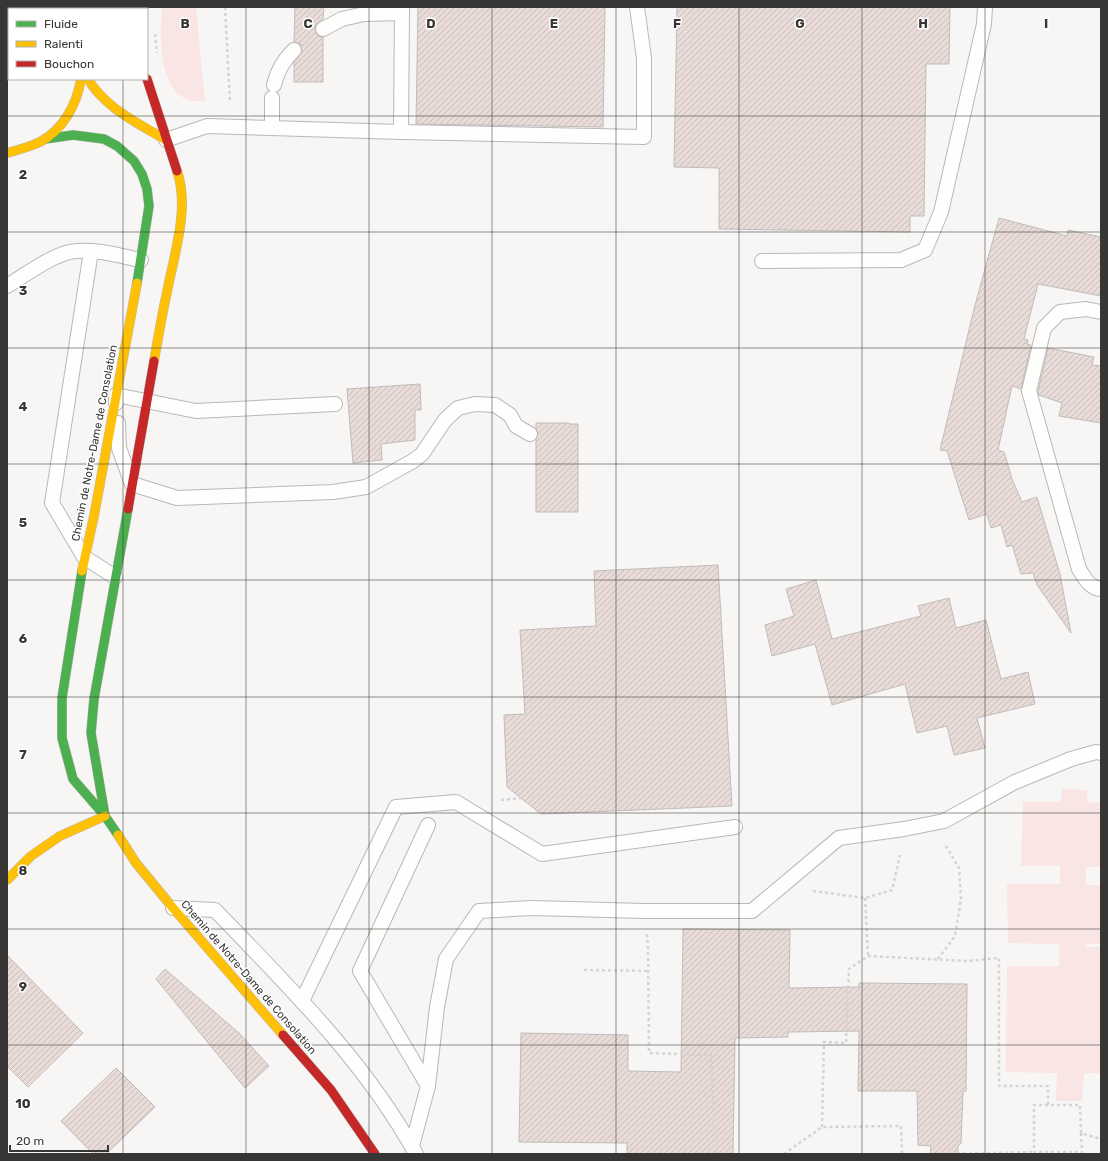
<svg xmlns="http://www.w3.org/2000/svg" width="1108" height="1161" viewBox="0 0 1108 1161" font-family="Rubik,sans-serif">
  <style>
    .grass { fill: #f8e5e4 }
    .building { fill: url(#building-hatch); stroke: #bebdbb }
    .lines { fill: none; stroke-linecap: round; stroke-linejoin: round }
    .lane-casing { stroke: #bab8b7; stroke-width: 16 }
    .fast-casing { stroke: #bab8b7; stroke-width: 10 }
    .slow-casing { stroke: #bab8b7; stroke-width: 10 }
    .jam-casing { stroke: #bab8b7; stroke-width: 10 }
    .path { stroke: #d4d4d3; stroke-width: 2.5; stroke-dasharray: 3 3; stroke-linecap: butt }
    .lane { stroke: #fefefd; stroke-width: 14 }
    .fast { stroke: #4caf50; stroke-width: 9 }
    .slow { stroke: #ffc107; stroke-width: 9 }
    .jam { stroke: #c62828; stroke-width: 9 }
    .grid { fill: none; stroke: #383635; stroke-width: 1; stroke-opacity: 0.55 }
    .labels { text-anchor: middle; stroke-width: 3; stroke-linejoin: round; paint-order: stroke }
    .street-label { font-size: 11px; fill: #383635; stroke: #fff }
    .grid-label { font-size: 13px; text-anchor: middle; font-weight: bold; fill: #383635; stroke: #fff; stroke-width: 3; stroke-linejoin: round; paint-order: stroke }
  </style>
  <defs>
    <pattern id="building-hatch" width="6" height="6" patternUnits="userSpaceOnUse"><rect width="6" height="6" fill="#e9dbd7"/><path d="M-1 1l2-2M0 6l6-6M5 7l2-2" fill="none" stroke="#c9bdb9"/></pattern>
  </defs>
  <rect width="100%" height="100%" fill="#f8f6f4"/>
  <g class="grass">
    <path d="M162 7H196L205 101C196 102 188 101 181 96 158 80 160 31 162 7Z"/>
    <path d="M1062 789 1087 790V802L1101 803V867H1086V885H1101V944H1085V947H1101V1073H1084L1082 1101H1056L1057 1073 1006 1072 1007 966H1059V944L1008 943 1007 884H1060V866H1021L1023 802H1061Z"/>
  </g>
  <g class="building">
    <path d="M295 7H324L323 19 316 24 315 29 318 36 323 37V82H294V62L302 52 300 44 294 42Z"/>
    <path d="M418 7H605L603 127 416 124Z"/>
    <path d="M677 7H950L949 64H926L924 216H910V232L719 229V168L674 167Z"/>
    <path d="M999 218 1067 236 1068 230 1101 237V296L1038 284 1024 339 1028 340 1027 344 1031 345 1021 389 1012 386 998 450 1004 452 1012 479 1022 502 1037 497 1060 574 1071 633 1037 585 1033 573 1021 574 1012 545 1007 547 1001 525 991 528 987 514 969 520 947 451 940 450 975 305Z"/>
    <path d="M1048 348 1094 357 1092 365 1101 366V423L1059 416 1062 403 1039 395 1038 391Z"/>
    <path d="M420 384 421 410H415V440L381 444 382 460 353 463 347 389Z"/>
    <path d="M536 423H569L570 424H578V512H536V439L538 434 536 429Z"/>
    <path d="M718 565 732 806 541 814 507 787 504 715 525 714 520 630 596 626 594 571Z"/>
    <path d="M816 580 832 639 921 616 918 606 949 598 956 628 986 620 1001 679 1028 672 1035 704 977 718 985 748 954 755 947 726 917 733 905 684 832 705 815 644 772 656 765 625 794 616 786 589Z"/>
    <path d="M683 929 790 930 789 988 859 987V983L967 984 966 1091 963 1092 961 1143 958 1146V1154H930L931 1146 918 1145 917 1091H858L859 1031 788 1032V1037L735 1038 733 1154H627V1143L519 1142 521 1033 628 1035V1071L681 1072Z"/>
    <path d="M7 955 83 1033 28 1087 7 1066Z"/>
    <path d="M165 969 239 1033 269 1066 245 1088 156 979Z"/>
    <path d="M116 1068 155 1107 106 1154H93L61 1121Z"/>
  </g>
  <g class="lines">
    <defs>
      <g id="lane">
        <path d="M323 29 342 19 364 14 402 13"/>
        <path d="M274 85C278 70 283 61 294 50"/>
        <path d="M272 128V98"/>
        <path d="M401 132 402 7"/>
        <path d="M166 140 207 126 401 132 644 137V58L637 7"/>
        <path d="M91 251 52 503 84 557 115 577"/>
        <path d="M762 261 901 260 925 250 941 212 984 24 985 7"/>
        <path d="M7 286C25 275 56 252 76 251 98 249 120 256 141 260"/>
        <path d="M1101 312 1086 309 1060 312 1044 328 1029 391 1079 569C1084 577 1090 589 1101 589"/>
        <path d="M116 403V395L196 411 335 404"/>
        <path d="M118 423 119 448 132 484 177 498 333 492 366 487 413 461 422 454 445 420 458 408 475 404 495 405 510 415 516 426 530 434"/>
        <path d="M173 908 215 910C288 986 365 1061 416 1154"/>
        <path d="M302 1001 396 807 456 802 542 854 735 827"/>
        <path d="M428 1086 437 1007 446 959 479 911 532 908 645 911H752L839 838 904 829 944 821 1015 782 1071 759 1096 752 1101 753"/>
        <path d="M412 1146 428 1086 360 971 428 825"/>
      </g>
      <g id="fast">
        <path d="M45 139 73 135 104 139 117 146 134 161 142 174 147 189 149 206 137 283"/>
        <path d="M82 571 62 698V738L73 779 105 816 118 835"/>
        <path d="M105 816 91 733 94 699 128 509"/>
      </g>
      <g id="slow">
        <path d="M70 7 71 9"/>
        <path d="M143 9 144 7"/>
        <path d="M88 79C105 108 138 123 166 140"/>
        <path d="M7 153C18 150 29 147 40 142 63 130 77 104 81 79"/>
        <path d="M154 361C158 338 162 315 167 292 174 255 190 208 177 171"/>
        <path d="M82 571 94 516 137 283"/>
        <path d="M118 835 136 863 173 908 283 1035"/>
        <path d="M7 880 31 856 60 836 105 816"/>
      </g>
      <g id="jam">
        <path d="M147 79 177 171"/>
        <path d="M128 509 154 361"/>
        <path d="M283 1035 331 1090 375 1154"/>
      </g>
    </defs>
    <use href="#lane" class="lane-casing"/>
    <use href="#fast" class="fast-casing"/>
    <use href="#slow" class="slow-casing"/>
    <use href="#jam" class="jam-casing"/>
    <g class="path">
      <path d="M225 7 230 102"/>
      <path d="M155 34 157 53"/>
      <path d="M501 800 521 798"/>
      <path d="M813 891 865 898 892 890 900 855"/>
      <path d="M865 898 868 956"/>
      <path d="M647 934 648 948 649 1053 711 1055 716 1154"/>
      <path d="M938 959 955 936 961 899 959 868 946 846"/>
      <path d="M584 970 649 971"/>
      <path d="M822 1127 824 1042 846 1043 849 969 868 956 967 961 999 958V1086H1048V1105"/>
      <path d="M1081 1133 1080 1105H1034V1152H1082"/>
      <path d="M784 1154 822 1127 901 1126 902 1154"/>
      <path d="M945 1154 1034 1152"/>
      <path d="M1082 1154 1081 1133 1101 1139"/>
    </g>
    <use href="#lane" class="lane"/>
    <use href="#fast" class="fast"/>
    <use href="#slow" class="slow"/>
    <use href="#jam" class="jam"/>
  </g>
  <path class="grid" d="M123 7V9M246 7V1154M369 7V1154M492 7V1154M616 7V1154M739 7V1154M862 7V1154M985 7V1154M123 79V1154M7 116H1101M7 232H1101M7 348H1101M7 464H1101M7 580H1101M7 697H1101M7 813H1101M7 929H1101M7 1045H1101"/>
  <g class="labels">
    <g class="street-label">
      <text transform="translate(94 443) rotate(-79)" y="4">Chemin de Notre-Dame de Consolation</text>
      <text transform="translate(249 977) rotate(49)" y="4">Chemin de Notre-Dame de Consolation</text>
    </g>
  </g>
  <g class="grid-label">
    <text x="185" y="28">B</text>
    <text x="308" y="28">C</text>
    <text x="431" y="28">D</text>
    <text x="554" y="28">E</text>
    <text x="677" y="28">F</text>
    <text x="800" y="28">G</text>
    <text x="923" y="28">H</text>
    <text x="1046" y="28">I</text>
    <text x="23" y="179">2</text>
    <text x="23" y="295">3</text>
    <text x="23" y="411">4</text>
    <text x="23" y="527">5</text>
    <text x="23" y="643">6</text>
    <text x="23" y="759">7</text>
    <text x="23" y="875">8</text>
    <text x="23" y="991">9</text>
    <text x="23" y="1108">10</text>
  </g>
  <rect width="1108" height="1161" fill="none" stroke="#383635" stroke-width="16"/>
  <rect x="8" y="8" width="140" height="72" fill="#ffffff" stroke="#afafae"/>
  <rect x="16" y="21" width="20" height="6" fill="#4caf50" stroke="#afafae"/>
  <text x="44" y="28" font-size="12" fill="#383635">Fluide</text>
  <rect x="16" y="41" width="20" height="6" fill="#ffc107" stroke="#afafae"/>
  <text x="44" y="48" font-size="12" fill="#383635">Ralenti</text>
  <rect x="16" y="61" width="20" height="6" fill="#c62828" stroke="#afafae"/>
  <text x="44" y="68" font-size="12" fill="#383635">Bouchon</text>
  <path d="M10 1145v6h98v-6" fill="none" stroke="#383635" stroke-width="2"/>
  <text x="16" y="1145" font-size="12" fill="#383635" stroke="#ffffff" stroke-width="3" paint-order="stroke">20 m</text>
</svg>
